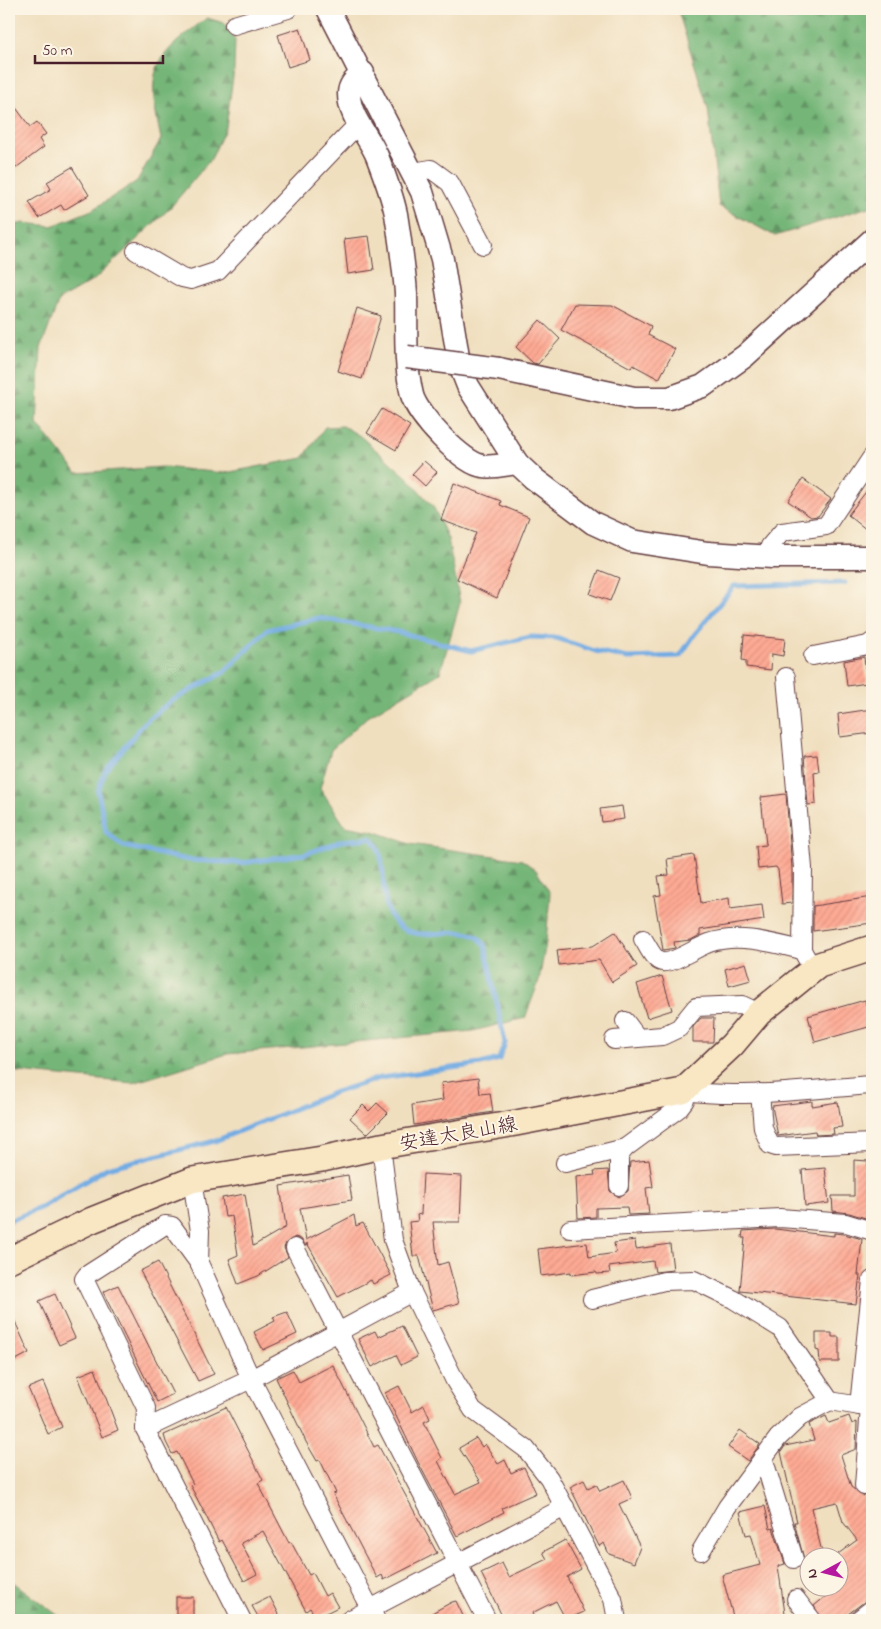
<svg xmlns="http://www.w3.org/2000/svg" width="881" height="1629" viewBox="0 0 881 1629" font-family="'Indie Flower','Klee One',sans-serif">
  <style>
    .forest { fill: url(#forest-firs); stroke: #606a52 }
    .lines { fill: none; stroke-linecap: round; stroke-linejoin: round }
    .stream { stroke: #73ace3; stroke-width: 5 }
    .building { fill: url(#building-hatch) }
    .minor-casing { stroke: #633c41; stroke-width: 20 }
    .tertiary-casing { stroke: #633c41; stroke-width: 25 }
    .secondary-casing { stroke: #633c41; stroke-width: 28 }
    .minor { stroke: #fff; stroke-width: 18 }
    .tertiary { stroke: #fff; stroke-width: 22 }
    .secondary { stroke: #f9e7c3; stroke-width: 25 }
    .tertiary-bridge-casing { stroke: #633c41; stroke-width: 25; stroke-linecap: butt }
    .tertiary-bridge { stroke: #fff; stroke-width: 22 }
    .labels { text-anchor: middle; stroke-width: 4; stroke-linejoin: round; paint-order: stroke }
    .street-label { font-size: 20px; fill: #4a1f2b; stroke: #fcf5e5 }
  </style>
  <defs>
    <pattern id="forest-firs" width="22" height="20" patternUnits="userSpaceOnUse" patternTransform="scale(1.25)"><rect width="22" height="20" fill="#75b678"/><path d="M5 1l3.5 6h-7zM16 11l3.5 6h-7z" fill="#629363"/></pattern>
    <pattern id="building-hatch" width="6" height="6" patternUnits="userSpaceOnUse" patternTransform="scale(1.25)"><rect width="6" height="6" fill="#feaa94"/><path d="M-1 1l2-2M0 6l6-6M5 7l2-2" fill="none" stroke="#db9280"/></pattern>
  </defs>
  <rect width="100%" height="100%" fill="#fcf5e5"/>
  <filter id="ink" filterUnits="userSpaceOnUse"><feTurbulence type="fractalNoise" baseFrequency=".02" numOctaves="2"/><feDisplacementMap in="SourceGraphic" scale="10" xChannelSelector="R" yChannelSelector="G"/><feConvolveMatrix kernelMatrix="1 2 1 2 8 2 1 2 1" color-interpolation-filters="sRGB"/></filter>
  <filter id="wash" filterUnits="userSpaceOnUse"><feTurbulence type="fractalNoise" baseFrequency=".0096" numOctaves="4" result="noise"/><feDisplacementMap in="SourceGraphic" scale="20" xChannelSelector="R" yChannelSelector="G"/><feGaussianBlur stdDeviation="1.12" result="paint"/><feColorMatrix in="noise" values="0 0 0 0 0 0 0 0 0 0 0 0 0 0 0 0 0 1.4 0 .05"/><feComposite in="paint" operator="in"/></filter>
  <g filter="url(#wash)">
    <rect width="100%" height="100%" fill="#f0dfbf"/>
    <g class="forest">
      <path d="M674 9H872V206L775 236 719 206 708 108 679 14Z"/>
      <path d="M207 18 224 23 235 40 234 70 226 127 211 159 170 208 94 280 59 300 41 348 37 424 77 473 162 467 225 473 303 458 325 427 343 426 360 436 408 478 434 508 448 539 460 603 440 673 367 717 331 750 320 788 345 826 373 831 410 844 522 860 536 870 550 893 546 942 539 981 525 1018 473 1031 227 1054 133 1083 9 1071V238L14 225 24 223 52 226 92 210 137 181 161 139C146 70 150 60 207 18Z"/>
      <path d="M9 1579 64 1620H9Z"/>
    </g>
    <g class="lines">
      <path class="stream" d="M9 1221 40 1208 107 1168 215 1141 333 1093 380 1078 481 1064 499 1059 505 1043 485 945C483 943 480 938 477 937 454 924 422 944 399 926 377 910 388 869 378 847 377 844 373 840 371 838L341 841 305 854 242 863 188 860 123 846 106 832 98 791 105 771 145 722 170 702 224 672 267 630 319 618 398 632 471 651 530 637 556 638 595 651 628 658 680 656 695 634 734 586 845 583"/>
    </g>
    <g id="blocks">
      <g class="building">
        <path d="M300 28 310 60 288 67 278 35Z"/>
        <path d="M9 98 30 127 37 122 46 134 39 139 44 147 9 173Z"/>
        <path d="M72 167 89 195 64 210 61 205 39 218 29 202 51 189 47 182Z"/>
        <path d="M369 236 374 270 348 274 344 239Z"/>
        <path d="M575 304 612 305 651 326 648 335 675 349 659 379 633 365 631 368 561 330Z"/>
        <path d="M357 308 381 316 362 379 338 371Z"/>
        <path d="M540 320 560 339 538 364 533 363 516 347Z"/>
        <path d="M382 409 410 426 396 450 367 433Z"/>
        <path d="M424 461 437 472 425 486 412 474Z"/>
        <path d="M803 479 831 499 818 516 811 517 788 501Z"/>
        <path d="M454 483 501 501 500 505 529 517 497 598 457 579 476 533 441 520Z"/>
        <path d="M872 484V534L848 515Z"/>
        <path d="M599 570 619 578 610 601 590 594Z"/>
        <path d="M744 635 785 639 783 656 772 654 771 670 746 667V661L742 660Z"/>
        <path d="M864 657 867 683 847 686 844 661Z"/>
        <path d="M872 709V733L840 737 838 714Z"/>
        <path d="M817 755 819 771 814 772 816 804 808 805 804 756Z"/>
        <path d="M786 794 792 868V903L782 904 778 870 776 867 758 869 756 846 766 845 761 797Z"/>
        <path d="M622 806 624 819 602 822 600 809Z"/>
        <path d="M694 855 701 903 729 898 730 909 762 905 764 920 700 930V935L691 940 674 942 675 948 663 950 654 896 661 895 658 876 669 875 667 859Z"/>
        <path d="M872 897V923L813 931V906Z"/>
        <path d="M615 932 637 966 612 982 599 960 559 965 557 950 593 946Z"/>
        <path d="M746 963 751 980 729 986 725 969Z"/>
        <path d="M662 976 672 1010 647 1018 637 984Z"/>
        <path d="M865 1000 872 1026 815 1042 808 1016Z"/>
        <path d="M701 1018H714L713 1042H693V1027Z"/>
        <path d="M478 1078 480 1094 490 1093 493 1112 414 1125 412 1105 443 1100 441 1083Z"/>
        <path d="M812 1101V1106L838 1102 842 1127 833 1128 834 1134 816 1135 815 1131 778 1136 772 1106Z"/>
        <path d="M377 1103 388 1113 367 1134 350 1118 363 1105 369 1111Z"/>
        <path d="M649 1160 653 1187 646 1188 649 1214 628 1215 627 1207 596 1208V1217L578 1218 576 1177 595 1175 594 1171 608 1170 610 1191 619 1197 628 1191 630 1162Z"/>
        <path d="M854 1160 868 1161V1166H872V1220L849 1213 833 1211 832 1196H854Z"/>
        <path d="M825 1168 829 1203 805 1206 802 1170Z"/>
        <path d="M423 1174 462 1176 460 1222H433L438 1265 448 1262 459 1303 433 1310 419 1256H413L409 1222 418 1221 417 1215 421 1214Z"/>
        <path d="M348 1175 352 1200 300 1208 306 1240 354 1215 356 1226 363 1223 391 1275 373 1284 371 1280 338 1297 307 1243 306 1246 301 1239 295 1237 286 1243 284 1248 288 1257 258 1276 238 1284 229 1259 238 1255 232 1216 225 1217 222 1198 245 1194 253 1246 286 1227 280 1186Z"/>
        <path d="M775 1229 834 1236V1233L844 1234 862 1239 858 1275H860L856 1304 740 1291 745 1238H742L743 1231Z"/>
        <path d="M635 1240 636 1249 670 1244 673 1270 655 1272 653 1261 609 1267 610 1273 597 1274 596 1272 571 1275V1272L541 1276 538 1249 587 1243 589 1257 616 1253 614 1243Z"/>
        <path d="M158 1262 214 1374 198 1381 140 1271Z"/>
        <path d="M118 1285 173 1394 157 1402 103 1292Z"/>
        <path d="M55 1294 75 1338 59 1345 39 1301Z"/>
        <path d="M9 1308 29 1353 14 1361 9 1350Z"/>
        <path d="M287 1312 297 1334 263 1350 254 1332 275 1321 273 1317Z"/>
        <path d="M402 1326 417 1357 401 1365 396 1355 372 1367 358 1339 375 1331 378 1337Z"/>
        <path d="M816 1333H832V1337H839V1362H820L819 1351 816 1350Z"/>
        <path d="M333 1365 374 1447 378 1445 437 1553 384 1580 382 1575 377 1578 333 1494 336 1493 320 1460 317 1461 306 1442 276 1378 293 1370 299 1382Z"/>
        <path d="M95 1369 118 1430 102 1437 78 1376Z"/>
        <path d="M43 1382 62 1427 48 1434 28 1388Z"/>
        <path d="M399 1386 412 1412 424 1405 430 1419 424 1422 442 1458 438 1461 455 1494 481 1482 459 1448 476 1438 482 1447 485 1444 498 1464 505 1460 511 1473 524 1467 536 1493 502 1508 504 1512 457 1536 418 1462 385 1393Z"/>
        <path d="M226 1407 263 1480 258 1483 289 1543 291 1542 309 1575 313 1573 325 1596 330 1593 338 1607 316 1618 310 1608 306 1611 263 1531 241 1543 257 1574 244 1581 222 1540 219 1542 206 1516 190 1485 193 1484 177 1452 172 1454 166 1442 164 1435Z"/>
        <path d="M826 1416 829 1423 849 1416 852 1424 857 1422 856 1449 841 1455 851 1487 863 1496 872 1493V1596L840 1620H822L814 1606 838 1586V1554L857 1540 843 1522 837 1502 811 1508 823 1556H808L804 1559 794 1522H797L781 1452 785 1446 814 1440 809 1424Z"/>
        <path d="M740 1430 760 1444 748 1461 728 1447Z"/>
        <path d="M584 1480 588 1488 596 1484 600 1491 624 1480 632 1498 619 1504 640 1547 634 1563 609 1554 604 1543 599 1546 570 1487Z"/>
        <path d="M765 1506 770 1529 773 1528 785 1564 778 1566 786 1620H734L722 1575 760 1565 751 1534 746 1535 740 1512Z"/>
        <path d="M565 1540 581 1569 567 1577 584 1612 566 1620 556 1601 532 1613 535 1620H504L481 1573 502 1563 509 1577 547 1559 543 1552Z"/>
        <rect x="176" y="1597" width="17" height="23"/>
        <path d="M270 1597 282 1620H260L252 1606Z"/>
        <path d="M456 1601 465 1620H419L452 1602Z"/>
      </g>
    </g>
  </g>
  <g filter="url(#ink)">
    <use href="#blocks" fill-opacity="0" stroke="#633c41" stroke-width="1"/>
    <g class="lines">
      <defs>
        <g id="minor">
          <path d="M234 25 288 9"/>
          <path d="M413 172 431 169 450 183 483 245"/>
          <path d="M136 251 182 278 191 280 218 271 359 123"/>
          <path d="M767 556 770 546 782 532 826 526 872 457"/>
          <path d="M813 656 868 645 872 642"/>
          <path d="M786 677 803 868 802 950 813 970"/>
          <path d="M643 939C648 946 653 960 662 962 673 964 697 947 709 943 739 933 772 943 802 950"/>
          <path d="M625 1021 637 1037"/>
          <path d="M614 1040 662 1036 679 1028 696 1007 742 1005 759 1013"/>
          <path d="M760 1093 763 1128 770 1145 776 1147 872 1143"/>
          <path d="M381 1146 393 1240 412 1292 455 1381 473 1410 526 1449 549 1478 613 1599 617 1620"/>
          <path d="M565 1163 625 1148 678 1109 685 1100 683 1091C745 1099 810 1089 872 1085"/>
          <path d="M192 1180 200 1231 199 1263 251 1379 376 1620"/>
          <path d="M619 1186V1156L625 1148"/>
          <path d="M570 1229 780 1218 846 1223 872 1231"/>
          <path d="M295 1248 487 1620"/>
          <path d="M199 1263 172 1226 165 1225 87 1275 84 1279 146 1408 145 1429 251 1379 412 1292"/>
          <path d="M592 1299 664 1281 694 1280 733 1299 780 1328 830 1401 872 1408"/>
          <path d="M859 1406 872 1280"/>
          <path d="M145 1429 242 1620"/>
          <path d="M763 1457 794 1559"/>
          <path d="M864 1486 870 1407"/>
          <path d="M701 1551 727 1507 778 1438 800 1417 830 1401"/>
          <path d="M796 1599 812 1620"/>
          <path d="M349 1620 565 1507"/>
          <path d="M858 1620 872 1609"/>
        </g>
        <g id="tertiary">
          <path d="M328 9 422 192 442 259 459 363 468 386 517 463 533 478 593 523 632 541 708 553 772 557H872"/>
          <path d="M363 73C356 79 349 84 349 94 349 117 369 136 377 156 384 174 392 195 396 214 400 240 404 266 406 293 407 327 404 362 412 395 417 415 463 464 483 466 494 468 506 464 517 463"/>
          <path d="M499 369 634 398H669L703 386 745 356 872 240"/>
        </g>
        <path id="secondary" d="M9 1260 92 1220 192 1180 322 1159 381 1146 516 1123 683 1091 732 1045 759 1013 801 979 819 965 872 948"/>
      </defs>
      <use href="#minor" class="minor-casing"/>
      <use href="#tertiary" class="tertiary-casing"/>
      <use href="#secondary" class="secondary-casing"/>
      <use href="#minor" class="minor"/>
      <use href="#tertiary" class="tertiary"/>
      <use href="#secondary" class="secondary"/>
      <defs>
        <path id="tertiary-bridge" d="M407 357 499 369"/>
      </defs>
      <use href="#tertiary-bridge" class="tertiary-bridge-casing"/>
      <use href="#tertiary-bridge" class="tertiary-bridge"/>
    </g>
  </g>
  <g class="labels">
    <g class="street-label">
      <text transform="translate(458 1133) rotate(-10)" y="7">安達太良山線</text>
    </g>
  </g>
  <rect width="881" height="1629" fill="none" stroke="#fcf5e5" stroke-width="30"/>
  <g transform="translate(824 1572) rotate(263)"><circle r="24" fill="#fcf5e5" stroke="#b59f9b"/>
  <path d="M0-4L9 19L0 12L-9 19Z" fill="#b5179e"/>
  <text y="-8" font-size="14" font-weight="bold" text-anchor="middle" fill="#4a1f2b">N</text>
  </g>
  <path d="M35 55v8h128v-8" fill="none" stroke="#4a1f2b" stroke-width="2.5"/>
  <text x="42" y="55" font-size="15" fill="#4a1f2b" stroke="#fcf5e5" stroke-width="4" paint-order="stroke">50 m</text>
</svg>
